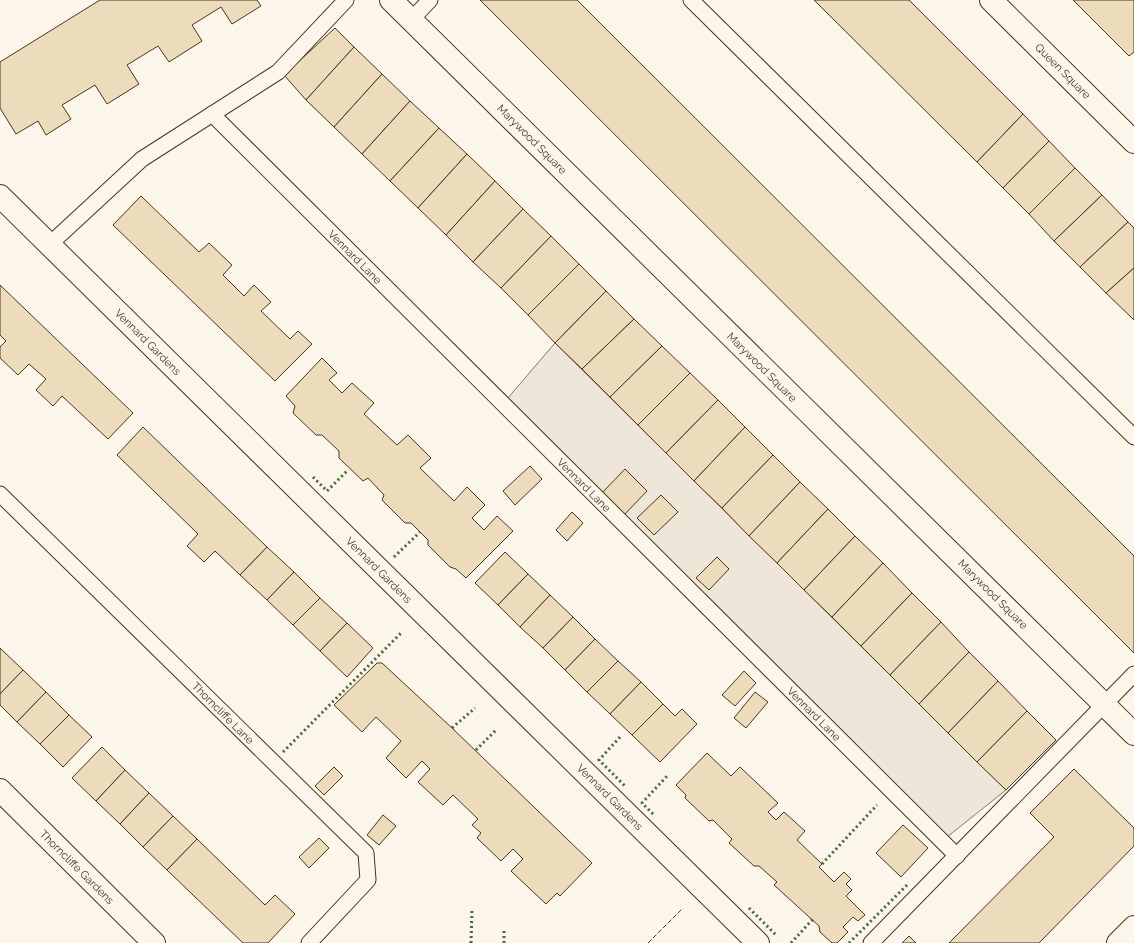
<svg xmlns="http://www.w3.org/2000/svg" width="1134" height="943" viewBox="0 0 1134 943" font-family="Raleway,sans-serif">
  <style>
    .green { fill: #ede6d9; stroke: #887966 }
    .building { fill: #ecdcbc; stroke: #4a3520 }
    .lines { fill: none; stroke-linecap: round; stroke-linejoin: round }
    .service-casing { stroke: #4a3520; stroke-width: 17 }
    .minor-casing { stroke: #4a3520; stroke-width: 24 }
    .primary-casing { stroke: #4a3520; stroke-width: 24 }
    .service { stroke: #fbf6e9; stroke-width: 15 }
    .minor { stroke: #fbf6e9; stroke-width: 22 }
    .primary { stroke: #fbf6e9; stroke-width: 22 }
    .hedge { stroke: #436837; stroke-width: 3; stroke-dasharray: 2 3; stroke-linecap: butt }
    .fence { stroke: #4a3520; stroke-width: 1; stroke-dasharray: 5 2; stroke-linecap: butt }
    .labels { text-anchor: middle; stroke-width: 3; stroke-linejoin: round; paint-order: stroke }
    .street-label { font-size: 11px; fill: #4a3520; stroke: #fbf6e9 }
  </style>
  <rect width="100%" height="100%" fill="#fbf6e9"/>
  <path class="green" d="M555 343 1006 790 947 837 507 399Z"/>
  <g class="building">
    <path d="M100 0H257L261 6 232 24 221 7 192 25 202 41 169 62 158 46 127 65 139 84 107 104 95 85 62 105 71 119 46 135 38 121 16 134 0 108V62Z"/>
    <path d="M480 0H577L1134 556V653Z"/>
    <path d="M814 0H909L1023 114 977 162Z"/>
    <path d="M1073 0H1134V52L1129 56Z"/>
    <path d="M335 28 354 47 306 100 284 75Z"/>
    <path d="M354 47 382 74 334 127 306 100Z"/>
    <path d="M382 74 410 101 362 154 334 127Z"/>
    <path d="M410 101 439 128 390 181 362 154Z"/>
    <path d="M1023 114 1049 141 1003 188 977 162Z"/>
    <path d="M439 128 467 154 418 208 390 181Z"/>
    <path d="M1049 141 1075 168 1029 214 1003 188Z"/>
    <path d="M467 154 495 181 446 235 418 208Z"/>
    <path d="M1075 168 1102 195 1054 241 1029 214Z"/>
    <path d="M495 181 523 209 473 262 446 235Z"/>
    <path d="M1102 195 1128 222 1080 267 1054 241Z"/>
    <path d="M141 196 199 252 209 243 232 265 223 275 244 296 254 285 271 302 261 311 290 339 298 331 312 344 275 381 113 225Z"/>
    <path d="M523 209 551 236 501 288 473 262Z"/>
    <path d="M1128 222 1134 228V268L1106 293 1080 267Z"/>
    <path d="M551 236 579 264 528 315 501 288Z"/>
    <path d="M579 264 606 291 555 343 528 315Z"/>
    <path d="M1134 268V320L1106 293Z"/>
    <path d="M0 285 133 413 108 439 62 396 53 406 36 390 46 379 29 364 18 375 0 358V347L6 341 0 335Z"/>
    <path d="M606 291 634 319 582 369 555 343Z"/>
    <path d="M634 319 662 346 610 397 582 369Z"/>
    <path d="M662 346 690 373 638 425 610 397Z"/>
    <path d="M322 358 337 373 329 380 342 393 352 383 374 403 364 414 397 445 408 435 431 458 420 468 454 501 467 487 485 505 472 518 484 530 497 516 513 531 466 578 456 569 450 567 428 545V540L411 523H405L382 500 384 495 368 478 363 481 339 458V451L322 435H316L293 413 295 406 286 396Z"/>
    <path d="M690 373 718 400 666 453 638 425Z"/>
    <path d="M718 400 745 427 694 481 666 453Z"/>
    <path d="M143 427 267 547 240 575 215 551 204 562 187 546 198 534 117 455Z"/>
    <path d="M745 427 773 455 722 508 694 481Z"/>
    <path d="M773 455 800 482 749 536 722 508Z"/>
    <path d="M530 466 542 479 515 505 503 491Z"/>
    <path d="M625 469 647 491 622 517 600 495Z"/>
    <path d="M800 482 828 509 777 563 749 536Z"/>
    <path d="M661 495 678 512 654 535 637 518Z"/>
    <path d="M828 509 855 536 804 590 777 563Z"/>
    <path d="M572 512 583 523 567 541 556 530Z"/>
    <path d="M855 536 883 563 832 617 804 590Z"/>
    <path d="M267 547 294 572 267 600 240 575Z"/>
    <path d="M505 552 528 574 498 605 475 583Z"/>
    <path d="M717 557 729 569 709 590 696 578Z"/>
    <path d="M883 563 912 593 861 646 832 617Z"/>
    <path d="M294 572 320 598 293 625 267 600Z"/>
    <path d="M528 574 550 595 520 627 498 605Z"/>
    <path d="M912 593 941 622 890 675 861 646Z"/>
    <path d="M550 595 573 617 543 648 520 627Z"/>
    <path d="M320 598 347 623 320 651 293 625Z"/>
    <path d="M573 617 595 639 565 670 543 648Z"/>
    <path d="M941 622 969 652 919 704 890 675Z"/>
    <path d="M347 623 373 648 347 677 320 651Z"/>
    <path d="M595 639 618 661 587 692 565 670Z"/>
    <path d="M0 648 23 670 0 694Z"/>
    <path d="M969 652 998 681 948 733 919 704Z"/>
    <path d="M618 661 641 682 610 714 587 692Z"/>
    <path d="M377 663H382L452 728 592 863 560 896 557 893 546 904 511 871 523 859 513 849 501 861 477 838 481 833 472 825 478 819 453 795 443 805 418 782 430 769 422 761 406 778 386 758 401 741 376 717 362 732 334 705Z"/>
    <path d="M23 670 46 692 17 722 0 705V694Z"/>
    <path d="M744 671 756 683 735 706 722 695Z"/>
    <path d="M998 681 1027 711 977 762 948 733Z"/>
    <path d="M641 682 663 704 632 735 610 714Z"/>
    <path d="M46 692 69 715 40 744 17 722Z"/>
    <path d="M755 692 768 702 746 728 734 718Z"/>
    <path d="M663 704 675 716 682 709 697 724 660 762 632 735Z"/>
    <path d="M1027 711 1056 740 1006 790 977 762Z"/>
    <path d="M69 715 92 737 63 767 40 744Z"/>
    <path d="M102 747 125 770 96 801 72 778Z"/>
    <path d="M707 753 731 776 740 767 778 803 768 812 776 820 784 812 805 831 797 840 822 864 819 867 834 882 844 872 851 879 846 884 852 890 846 896 865 915 858 921 853 917 843 927 848 932 837 943H832L820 932 819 926 774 885 777 882 759 866H754L729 843 732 839 713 820 709 821 685 798 686 795 676 785Z"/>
    <path d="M334 767 343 776 324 795 315 786Z"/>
    <path d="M1074 769 1134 828V846L1039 943H949L1054 837 1030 813Z"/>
    <path d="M125 770 149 793 120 824 96 801Z"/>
    <path d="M149 793 173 816 143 847 120 824Z"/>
    <path d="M383 815 396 826 379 845 367 835Z"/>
    <path d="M173 816 197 839 167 870 143 847Z"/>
    <path d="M903 825 928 848 901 877 876 853Z"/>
    <path d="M319 838 329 848 309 868 299 857Z"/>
    <path d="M197 839 265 905 275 895 295 914 268 943H243L167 870Z"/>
    <path d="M909 936 916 943H902Z"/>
  </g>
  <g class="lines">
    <defs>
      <g id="service">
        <path d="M691 0 1134 437"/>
        <path d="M411 20 430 0"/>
        <path d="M212 114 957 856"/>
        <path d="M49 245 142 159 278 72 346 0"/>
        <path d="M0 494 366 853 368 880 309 943"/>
        <path d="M871 943 1134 674"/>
      </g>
      <g id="minor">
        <path d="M391 0 1134 734"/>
        <path d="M991 0 1134 142"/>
        <path d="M0 196 758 943"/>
        <path d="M0 790 154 943"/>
      </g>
      <path id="primary" d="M1118 943 1134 927"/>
    </defs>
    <use href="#service" class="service-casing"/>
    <use href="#minor" class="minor-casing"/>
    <use href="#primary" class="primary-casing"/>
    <use href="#service" class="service"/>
    <use href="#minor" class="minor"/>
    <use href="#primary" class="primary"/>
    <g class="hedge">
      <path d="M313 477 327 491 348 470"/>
      <path d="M394 557 420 532"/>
      <path d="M452 728 475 708"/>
      <path d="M620 737 599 760 625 786"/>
      <path d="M476 750 497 729"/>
      <path d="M283 752 402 632"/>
      <path d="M653 814 642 803 668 775"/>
      <path d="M822 864 877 805"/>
      <path d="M749 908 776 935"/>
      <path d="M471 943 472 909"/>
      <path d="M504 943V928"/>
      <path d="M791 943 813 919"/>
      <path d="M849 943 908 884"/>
    </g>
    <path class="fence" d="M648 943 682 909"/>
  </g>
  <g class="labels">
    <g class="street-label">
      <text transform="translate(1063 71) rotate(45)" y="4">Queen Square</text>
      <text transform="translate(532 139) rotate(45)" y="4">Marywood Square</text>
      <text transform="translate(355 257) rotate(45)" y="4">Vennard Lane</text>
      <text transform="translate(148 342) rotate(45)" y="4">Vennard Gardens</text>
      <text transform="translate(762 367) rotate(45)" y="4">Marywood Square</text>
      <text transform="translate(584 485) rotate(45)" y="4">Vennard Lane</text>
      <text transform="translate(379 570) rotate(45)" y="4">Vennard Gardens</text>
      <text transform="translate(993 594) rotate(45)" y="4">Marywood Square</text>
      <text transform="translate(223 713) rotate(45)" y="4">Thorncliffe Lane</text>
      <text transform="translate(814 714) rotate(45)" y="4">Vennard Lane</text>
      <text transform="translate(610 797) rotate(45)" y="4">Vennard Gardens</text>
      <text transform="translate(77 867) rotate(45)" y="4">Thorncliffe Gardens</text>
    </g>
  </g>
</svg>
